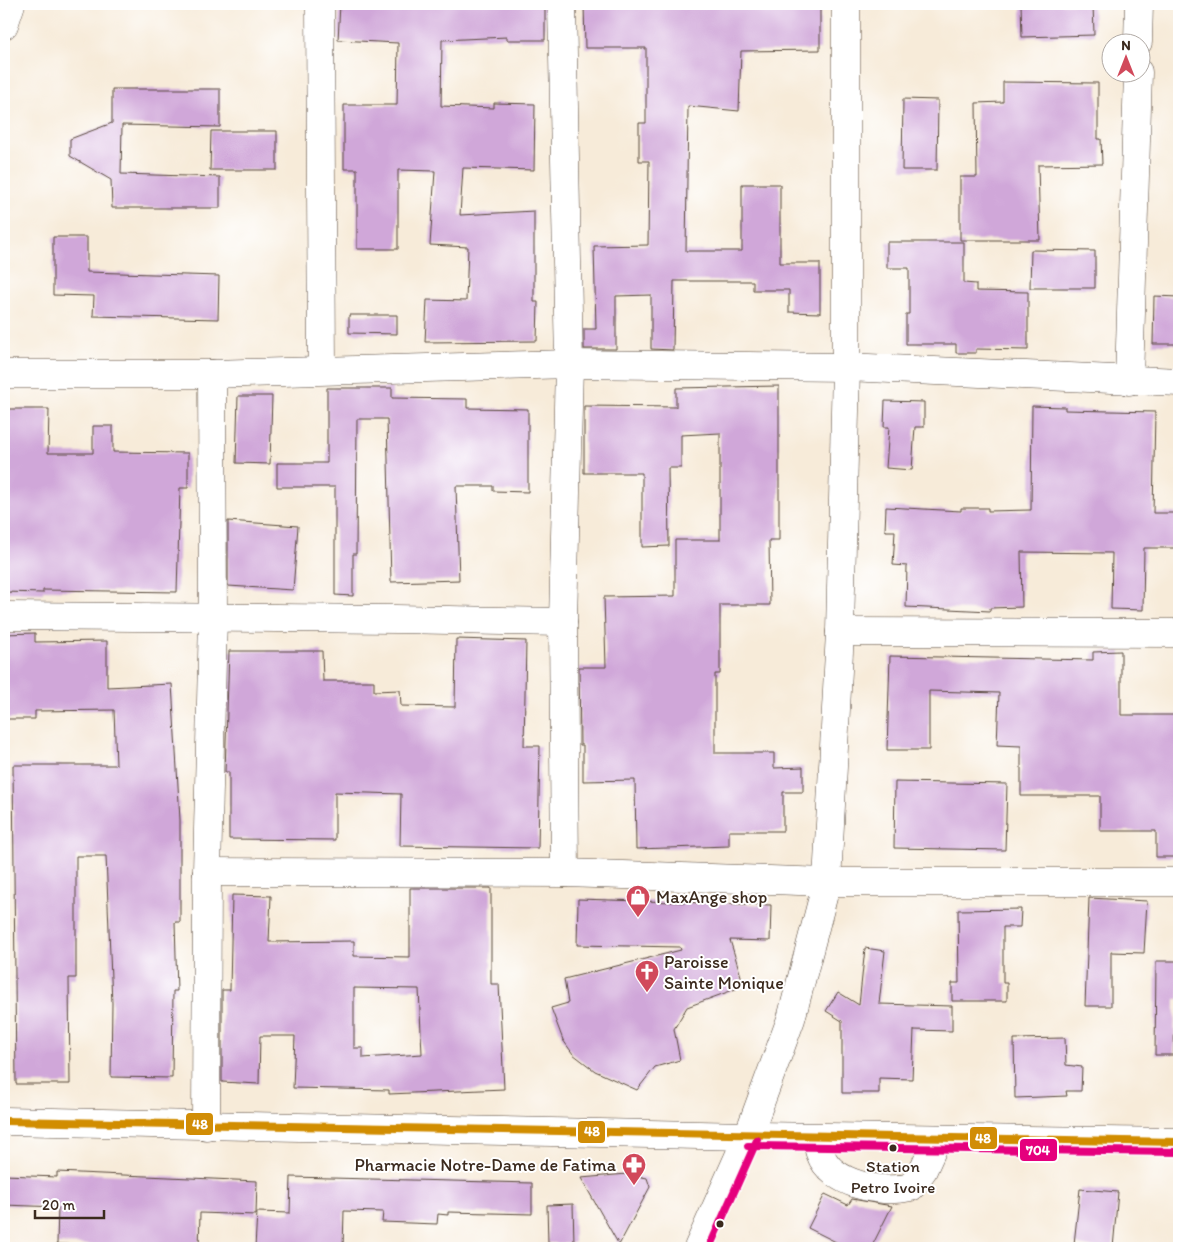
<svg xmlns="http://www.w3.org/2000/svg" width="1183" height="1252" viewBox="0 0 1183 1252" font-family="Itim,sans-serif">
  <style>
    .building { fill: #d0a7d9; fill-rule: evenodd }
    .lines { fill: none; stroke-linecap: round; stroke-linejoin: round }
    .minor-casing { stroke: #57473a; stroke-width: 29 }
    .minor { stroke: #fff; stroke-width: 28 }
    .bus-1-casing { stroke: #fff; stroke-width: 11 }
    .bus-2-casing { stroke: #fff; stroke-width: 11 }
    .bus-1 { stroke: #d18d06; stroke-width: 8 }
    .bus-2 { stroke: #e5007d; stroke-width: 8 }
    .bus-dot { fill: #3b2a1e; stroke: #fff; stroke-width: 2 }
    .labels { text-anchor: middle; stroke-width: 4; stroke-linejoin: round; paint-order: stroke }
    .bus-label { font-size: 17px; fill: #3b2a1e; stroke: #fff }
    .poi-label { font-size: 18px; fill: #3b2a1e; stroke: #fff; text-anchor: start }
    .line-badge { stroke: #fff; stroke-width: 2 }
    .badge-label { font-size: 14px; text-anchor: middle; font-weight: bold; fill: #fff }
  </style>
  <rect width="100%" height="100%" fill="#fff"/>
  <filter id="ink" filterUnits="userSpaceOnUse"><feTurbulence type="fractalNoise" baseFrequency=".02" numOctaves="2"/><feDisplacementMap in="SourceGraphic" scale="10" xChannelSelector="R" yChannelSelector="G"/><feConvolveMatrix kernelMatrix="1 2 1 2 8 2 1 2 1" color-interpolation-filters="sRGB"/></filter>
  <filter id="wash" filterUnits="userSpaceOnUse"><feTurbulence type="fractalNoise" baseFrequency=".0096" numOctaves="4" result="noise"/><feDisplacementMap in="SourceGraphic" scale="20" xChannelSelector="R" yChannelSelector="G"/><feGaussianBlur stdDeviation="1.12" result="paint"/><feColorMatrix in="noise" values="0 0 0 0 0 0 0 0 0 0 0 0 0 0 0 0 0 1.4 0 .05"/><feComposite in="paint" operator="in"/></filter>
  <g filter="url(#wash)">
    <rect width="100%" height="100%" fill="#f7ebd9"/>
    <g id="blocks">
      <g class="building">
        <path d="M340 4H545V40H507V37L442 40 441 106 494 108V103L535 104 534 170 463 168 460 215 534 211V302H538L537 341 425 342 427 300 466 301 468 247 430 245 435 171 398 170V249H357V169H344V105H397L398 43 338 40Z"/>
        <path d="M584 4H820V50L741 51 739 111 688 106 686 251H742V184H780V263H820V313L789 312V290H753V281H674L673 350 651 349V295L616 296V349H584V329H596L594 246 648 245 649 161H639V123H646V48H585Z"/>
        <path d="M1021 4H1093L1094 35 1022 37Z"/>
        <path d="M1003 82 1098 83V139H1101L1102 164 1038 165 1040 240H960V177H977L976 103 1003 102Z"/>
        <path d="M112 89H220V127L122 125 121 174 220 177V208H112L111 180 70 156V139L112 123Z"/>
        <path d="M903 99 938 100 937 170H902Z"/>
        <path d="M211 131H277V170H210Z"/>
        <path d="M53 237H87V272L219 276 218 319 93 316 94 296 53 295Z"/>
        <path d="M887 242H964V283L976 284V291L1028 292V350L976 349V353H956V344H906V314H909V268H887Z"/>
        <path d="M1031 250 1095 251V288H1030Z"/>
        <path d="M1154 296 1179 297V344H1153Z"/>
        <path d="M349 315H397V334L349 333Z"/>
        <path d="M779 386V540H769L770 605H720V674H715V753H774V768L803 767V792H783V831H729V846L636 849 635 780 583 781V745H580L579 667H606L604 597 675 596V540H720V433L681 435V468H668L669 546 642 547V473H584V406L676 407V388Z"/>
        <path d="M327 388H392V398L467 399V408L528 409V492L493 491V486H456L459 580 391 582 387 419H357L356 554H353V596L335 595V487H277V463H327Z"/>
        <path d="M238 396H272L270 464 236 463Z"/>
        <path d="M885 401 924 402V427H915L912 470 886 468 889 427H884Z"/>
        <path d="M1032 406 1065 407V410L1155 412 1153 513H1179V548H1144L1143 610 1111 609 1112 553 1021 552 1022 607 990 608V611L906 607 907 566 893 565 895 531H885L886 507 961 511V508H988V511L1031 510Z"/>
        <path d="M4 409H49L48 453H93V426H113V452L188 453V488H180L177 592 43 590V593L4 592Z"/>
        <path d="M228 521 298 526 293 590 228 586Z"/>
        <path d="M35 633V642L107 641V687L172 684 180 820V922H175L177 991H173L172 1078 111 1077 112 1003 106 856H76V978H69L70 1084H16L13 765H116L114 710 35 711V719H4V634Z"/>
        <path d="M456 639 526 641 524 746H540L538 848 400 846 401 794 335 792V840L229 839V772H225L229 651H322L323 681H374V691L400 690 401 706 455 707Z"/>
        <path d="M1121 651V715H1179V857H1156V831H1100V796H1021V746L997 745 999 693 929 691V750H887L890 656 1093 660V652Z"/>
        <path d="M895 782 1007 784 1005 850 894 848Z"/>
        <path d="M410 888H491V984H499L504 1089 389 1094V1090L293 1088 295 1036H260L259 1084 222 1082V990H230L232 895 271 896 269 942 354 941V956L410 957ZM354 988 419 989 422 1054 363 1058V1048H354Z"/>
        <path d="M1089 898 1147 901 1144 953 1111 952V1006H1085Z"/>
        <path d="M578 899 771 905 770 941 730 940 744 986 687 1007 674 1029 680 1060 655 1067 637 1090 595 1071 573 1054 563 1040 551 1008 568 1003 564 979 681 950 680 947 577 945Z"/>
        <path d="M1021 909 1020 927H1003V983H1007V1001H952V983H959L958 910Z"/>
        <path d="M865 948 885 951 879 1004 952 1006V1031L914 1030 912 1079 879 1078V1093H842V1021L826 1011 838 992 859 1005Z"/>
        <path d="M1156 961H1179V999H1175L1174 1055H1155Z"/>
        <path d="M1065 1038 1066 1065 1082 1067 1081 1091H1066L1067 1096 1015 1098 1014 1039Z"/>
        <path d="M57 1172 257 1181 256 1215 200 1213 199 1248H123V1246L57 1244 58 1207 4 1205V1175L57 1177Z"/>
        <path d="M627 1174 647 1178 650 1187 619 1245 581 1178Z"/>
        <path d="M291 1177 532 1183V1214L448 1212V1215L438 1214 437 1224 382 1222 383 1212 344 1211 343 1248 255 1247 257 1212 290 1213Z"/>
        <path d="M1080 1189 1118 1192 1113 1248H1094L1074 1244Z"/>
        <path d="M825 1194 848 1205 852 1199 892 1206 871 1248H848L808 1228Z"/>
        <path d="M573 1204 574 1243H548L547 1205Z"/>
      </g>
    </g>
  </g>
  <g filter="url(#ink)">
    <use href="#blocks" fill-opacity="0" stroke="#57473a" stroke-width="1"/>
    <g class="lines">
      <defs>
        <g id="minor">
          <path d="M320 4 322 369"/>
          <path d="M562 4 569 364 563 622 565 873"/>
          <path d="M4 25 11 4"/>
          <path d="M1138 42 1139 4"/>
          <path d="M4 374H212L569 364 846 367 1179 382"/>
          <path d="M1129 381 1138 72"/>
          <path d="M4 616 396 619 563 622"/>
          <path d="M840 632 1179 633"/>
          <path d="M207 872 565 873 827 882H1179"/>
          <path d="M4 1121 748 1136 1179 1142"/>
          <path d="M206 1126 207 872 213 617 212 374"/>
          <path d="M816 1138C817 1142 818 1148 820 1153 831 1185 882 1194 911 1187L923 1170 937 1139"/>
          <path d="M698 1248 748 1136 791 1019 827 882 840 632 846 367V4"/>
        </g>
      </defs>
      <use href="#minor" class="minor-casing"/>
      <use href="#minor" class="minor"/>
      <defs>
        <path id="bus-1" d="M4 1121 1179 1142"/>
        <g id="bus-2">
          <path d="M748 1146 1179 1152"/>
          <path d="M709 1248 757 1140"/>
        </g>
      </defs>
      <use href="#bus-1" class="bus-1-casing"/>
      <use href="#bus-2" class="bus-2-casing"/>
      <use href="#bus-1" class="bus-1"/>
      <use href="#bus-2" class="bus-2"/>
    </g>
  </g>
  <defs>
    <symbol id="shop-pin" viewBox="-11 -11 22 30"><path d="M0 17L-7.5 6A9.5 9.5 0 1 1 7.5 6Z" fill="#d1495b" stroke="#fff"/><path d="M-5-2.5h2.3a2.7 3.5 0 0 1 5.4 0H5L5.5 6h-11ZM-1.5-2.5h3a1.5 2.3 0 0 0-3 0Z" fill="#fff"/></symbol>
    <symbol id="church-pin" viewBox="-11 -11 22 30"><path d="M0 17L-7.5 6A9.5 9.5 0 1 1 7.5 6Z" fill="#d1495b" stroke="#fff"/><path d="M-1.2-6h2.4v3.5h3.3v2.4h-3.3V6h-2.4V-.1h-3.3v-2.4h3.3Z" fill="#fff"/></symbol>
    <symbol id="pharmacy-pin" viewBox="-11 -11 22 30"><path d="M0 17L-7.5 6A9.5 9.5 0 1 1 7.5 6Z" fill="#d1495b" stroke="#fff"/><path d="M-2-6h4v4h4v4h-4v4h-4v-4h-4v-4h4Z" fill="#fff"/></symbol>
  </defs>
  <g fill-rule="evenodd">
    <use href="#shop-pin" x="624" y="883" width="28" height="38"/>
    <use href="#church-pin" x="633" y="958" width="28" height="38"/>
    <use href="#pharmacy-pin" x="620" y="1151" width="28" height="38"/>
  </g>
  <g class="bus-dot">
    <circle cx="893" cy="1148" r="4.5"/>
    <circle cx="720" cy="1224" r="4.5"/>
  </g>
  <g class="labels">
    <g class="bus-label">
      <text x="893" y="1172">Station<tspan x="893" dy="21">Petro Ivoire</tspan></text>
    </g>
    <g class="poi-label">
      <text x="656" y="903">MaxAnge shop</text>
      <text x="664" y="968">Paroisse<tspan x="664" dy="21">Sainte Monique</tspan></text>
      <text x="616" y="1171" text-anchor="end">Pharmacie Notre-Dame de Fatima</text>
    </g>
  </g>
  <g class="line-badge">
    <rect x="185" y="1112" width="29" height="24" rx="5" fill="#d18d06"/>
    <rect x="577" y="1120" width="29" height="24" rx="5" fill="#d18d06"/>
    <rect x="969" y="1126" width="29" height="24" rx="5" fill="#d18d06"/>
    <rect x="1019" y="1138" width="39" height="24" rx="5" fill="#e5007d"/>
  </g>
  <g class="badge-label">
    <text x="200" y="1129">48</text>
    <text x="592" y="1136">48</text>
    <text x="983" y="1143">48</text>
    <text x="1038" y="1155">704</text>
  </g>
  <rect width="1183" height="1252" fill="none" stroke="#fff" stroke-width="20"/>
  <g transform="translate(1126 58)"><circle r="24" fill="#ffffff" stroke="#b1aaa5"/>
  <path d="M0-4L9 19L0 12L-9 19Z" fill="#d1495b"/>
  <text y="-8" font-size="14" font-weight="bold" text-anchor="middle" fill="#3b2a1e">N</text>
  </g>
  <path d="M35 1210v8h69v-8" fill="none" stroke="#3b2a1e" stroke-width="2.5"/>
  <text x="42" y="1210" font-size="15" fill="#3b2a1e" stroke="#ffffff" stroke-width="4" paint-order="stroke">20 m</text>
</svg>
